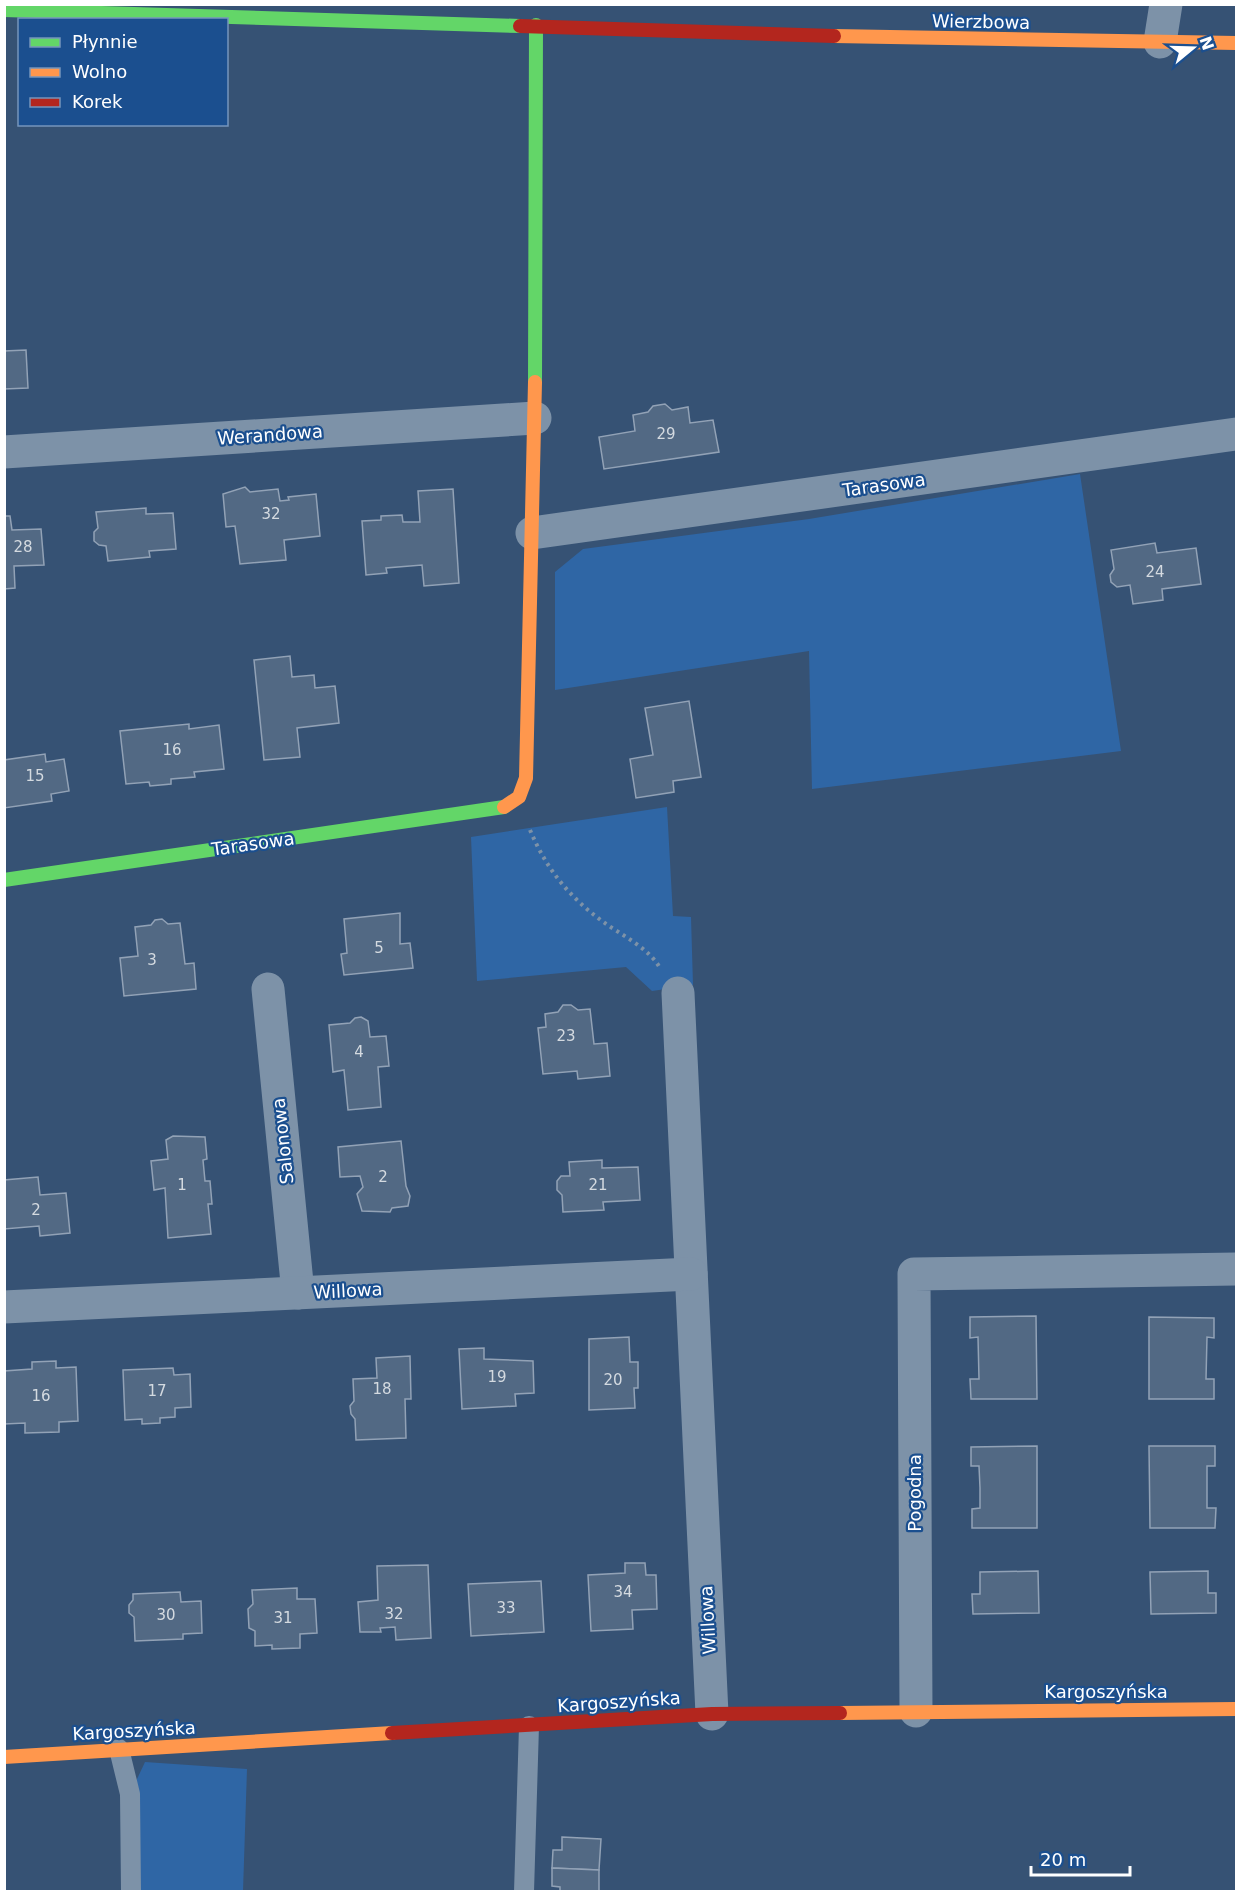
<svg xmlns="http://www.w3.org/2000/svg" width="1241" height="1896" viewBox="0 0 1241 1896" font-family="'DejaVu Sans',sans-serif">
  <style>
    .green { fill: #2f66a5 }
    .building { fill: #526984; stroke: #92a2b6; stroke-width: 1.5 }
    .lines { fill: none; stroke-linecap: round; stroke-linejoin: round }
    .path { stroke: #7d92a8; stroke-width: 4; stroke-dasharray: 3 4.5; stroke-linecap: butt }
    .lane { stroke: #7d92a8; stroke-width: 20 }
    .street { stroke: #7d92a8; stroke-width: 33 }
    .fast { stroke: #63d668; stroke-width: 14 }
    .slow { stroke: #ff974d; stroke-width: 14 }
    .jam { stroke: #b3261e; stroke-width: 14 }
    .labels { text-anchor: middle; stroke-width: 4.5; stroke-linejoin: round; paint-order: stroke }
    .number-label { font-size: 15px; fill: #d4dae0 }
    .street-label { font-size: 18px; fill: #fff; stroke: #1b4f8f }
  </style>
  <rect width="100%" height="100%" fill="#365274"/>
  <g class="green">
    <path d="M1080 474 1121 751 812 789 809 651 555 690V572L583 549 809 519Z"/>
    <path d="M667 807 673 916 691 917 693 985 652 991 626 967 477 981 471 837Z"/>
    <path d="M145 1762 247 1769 243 1891H131L130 1794Z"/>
  </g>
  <g class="building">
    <path d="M26 350 28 388 4 389V351Z"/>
    <path d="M665 404 672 410 688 407 690 423 713 420 719 452 604 469 599 437 635 431 633 415 648 412 653 406Z"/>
    <path d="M245 487 250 492 278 489 280 501 289 500 288 497 316 494 320 536 284 540 286 560 240 564 235 526 226 527 223 494Z"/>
    <path d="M453 489 459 583 424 586 422 565 386 568 387 573 366 575 362 521 381 520V516L402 515 403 522H420L418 491Z"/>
    <path d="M146 508V514L173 513 176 549 149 551 150 557 108 561 106 546 99 545 94 541V532L98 528 96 512Z"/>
    <path d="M4 516H10L12 530 41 529 44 565 14 566 15 588 4 589Z"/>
    <path d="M1155 543 1157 553 1196 548 1201 584 1162 589 1163 600 1133 604 1130 585 1117 587 1111 582 1110 575 1114 569 1111 550Z"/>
    <path d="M290 656 292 677 314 675 315 688 335 686 339 723 297 728 300 757 264 760 254 660Z"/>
    <path d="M689 701 701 777 673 781 674 792 636 798 630 759 653 755 645 708Z"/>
    <path d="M189 724V729L219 725 224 769 194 772 195 777 171 779V784L150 786 149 782 126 784 120 731Z"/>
    <path d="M45 754 46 762 64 759 69 791 51 794 52 801 4 808V760Z"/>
    <path d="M400 913V944L410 943 413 968 344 975 341 954 347 953 344 919Z"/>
    <path d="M162 919 168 924 180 923 185 964 194 963 196 989 124 996 120 958 138 956 135 927 151 925 155 920Z"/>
    <path d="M563 1005H571L578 1010 590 1009 594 1044 607 1043 610 1076 578 1079 577 1071 543 1074 538 1028 546 1027 545 1014 558 1012Z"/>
    <path d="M361 1017 368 1021 370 1037 386 1036 389 1066 378 1067 381 1107 348 1110 344 1070 333 1072 329 1025 350 1023 355 1018Z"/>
    <path d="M173 1136 205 1137 207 1159 203 1160 205 1181H210L212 1204H208L211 1234 168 1238 165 1188 154 1190 151 1161 168 1159 166 1140Z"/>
    <path d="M401 1141 406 1186 410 1196 408 1206 392 1208 390 1212 362 1211 357 1194 363 1187 360 1176 340 1177 338 1147Z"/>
    <path d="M602 1160V1168L638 1167 640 1200 603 1202 604 1210 563 1212 562 1195 557 1190V1181L561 1176H570L569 1162Z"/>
    <path d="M38 1177 40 1195 66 1193 70 1233 40 1236 39 1226 4 1229V1180Z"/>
    <path d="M1036 1316 1037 1399H971L970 1379H979L978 1337 970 1338V1317Z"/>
    <path d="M1149 1317 1214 1318V1338L1207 1337 1206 1379H1214V1399H1149Z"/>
    <path d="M629 1337 630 1362H638V1388H634L635 1408 589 1410V1339Z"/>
    <path d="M484 1348V1359L533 1361 534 1393 515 1394 516 1406 462 1409 459 1349Z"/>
    <path d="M410 1356 411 1399H405L406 1438 356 1440 355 1419 351 1414 350 1406 354 1401 353 1379 377 1378 376 1358Z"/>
    <path d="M56 1361V1368L76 1367 78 1421 59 1422V1432L25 1433V1423L4 1424V1371L32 1369V1362Z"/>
    <path d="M173 1368 174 1375 190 1374 191 1407 175 1408V1417L160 1418V1423L142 1424V1419L125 1420 123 1370Z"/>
    <path d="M1037 1446V1528H972V1509L980 1508V1488L979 1466H971V1447Z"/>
    <path d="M1149 1446H1215V1466H1207V1508H1216L1215 1528H1150Z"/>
    <path d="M625 1563H645L646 1575H656L657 1609 632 1610 633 1629 591 1631 588 1575 625 1573Z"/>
    <path d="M428 1565 431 1638 396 1640 395 1627 380 1628 381 1632H360L358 1602 378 1600 377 1566Z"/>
    <path d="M1038 1571 1039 1613 973 1614 972 1594H980V1572Z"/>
    <path d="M1208 1571V1593H1216V1613L1151 1614 1150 1572Z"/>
    <path d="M541 1581 544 1632 471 1636 468 1584Z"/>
    <path d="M297 1588V1599H315L317 1633 300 1634V1648L272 1649V1645L255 1646V1631L249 1628 248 1609 253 1604 252 1590Z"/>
    <path d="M180 1592 181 1602 201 1601 202 1633 183 1634V1639L135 1641 134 1617 129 1613V1605L133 1600V1594Z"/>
    <path d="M562 1837 601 1839 599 1870 552 1868 553 1850H562Z"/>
    <path d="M552 1868 599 1870V1892H560V1887L552 1886Z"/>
  </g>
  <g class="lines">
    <path class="path" d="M530 830C546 868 568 896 602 921 621 935 648 947 660 968"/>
    <g class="lane">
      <path d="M119 1749 130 1794 131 1892"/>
      <path d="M524 1892 529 1726"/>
    </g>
    <g class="street">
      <path d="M1160 42 1166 4"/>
      <path d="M4 452 535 418"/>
      <path d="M532 533 1236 434"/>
      <path d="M268 989 298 1293"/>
      <path d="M678 993 712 1714"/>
      <path d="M4 1307 691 1274"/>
      <path d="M916 1711 914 1274 1236 1269"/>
    </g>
    <g class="fast">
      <path d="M4 10 520 26"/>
      <path d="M535 382 536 25"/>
      <path d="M4 880 504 807"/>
    </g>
    <g class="slow">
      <path d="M834 36 1236 43"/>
      <path d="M504 807 519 797 526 778 535 382"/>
      <path d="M840 1713 1236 1709"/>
      <path d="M4 1757 392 1733"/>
    </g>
    <g class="jam">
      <path d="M520 26 834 36"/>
      <path d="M392 1733 712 1714 840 1713"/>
    </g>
  </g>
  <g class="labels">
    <g class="number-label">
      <text x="666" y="439">29</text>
      <text x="271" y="519">32</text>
      <text x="23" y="552">28</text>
      <text x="1155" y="577">24</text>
      <text x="172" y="755">16</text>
      <text x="35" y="781">15</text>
      <text x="379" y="953">5</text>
      <text x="152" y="965">3</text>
      <text x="566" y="1041">23</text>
      <text x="359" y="1057">4</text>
      <text x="383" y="1182">2</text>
      <text x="182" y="1190">1</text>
      <text x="598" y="1190">21</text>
      <text x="36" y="1215">2</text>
      <text x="497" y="1382">19</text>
      <text x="613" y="1385">20</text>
      <text x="382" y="1394">18</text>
      <text x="157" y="1396">17</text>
      <text x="41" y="1401">16</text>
      <text x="623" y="1597">34</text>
      <text x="506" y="1613">33</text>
      <text x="394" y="1619">32</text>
      <text x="166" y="1620">30</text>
      <text x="283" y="1623">31</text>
    </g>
    <g class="street-label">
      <text transform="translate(981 22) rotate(1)" y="6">Wierzbowa</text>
      <text transform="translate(270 435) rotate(-4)" y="6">Werandowa</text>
      <text transform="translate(884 485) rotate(-8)" y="6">Tarasowa</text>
      <text transform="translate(253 844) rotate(-8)" y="6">Tarasowa</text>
      <text transform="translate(283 1141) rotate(-96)" y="6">Salonowa</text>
      <text transform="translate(348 1291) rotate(-3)" y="6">Willowa</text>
      <text transform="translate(915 1493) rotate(-90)" y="6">Pogodna</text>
      <text transform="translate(708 1620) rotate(-93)" y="6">Willowa</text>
      <text x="1106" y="1698">Kargoszyńska</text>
      <text transform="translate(619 1702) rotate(-4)" y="6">Kargoszyńska</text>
      <text transform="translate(134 1731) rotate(-3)" y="6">Kargoszyńska</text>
    </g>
  </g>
  <rect width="1241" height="1896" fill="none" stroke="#ffffff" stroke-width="12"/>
  <rect x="18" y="18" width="210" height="108" fill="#1b4f8f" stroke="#7695bc" stroke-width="1.5"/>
  <rect x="30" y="38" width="30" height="9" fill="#63d668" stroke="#7695bc" stroke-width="1.5"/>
  <text x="72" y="48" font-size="18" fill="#ffffff">Płynnie</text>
  <rect x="30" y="68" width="30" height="9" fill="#ff974d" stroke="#7695bc" stroke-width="1.5"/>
  <text x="72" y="78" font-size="18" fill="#ffffff">Wolno</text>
  <rect x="30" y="98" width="30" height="9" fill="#b3261e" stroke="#7695bc" stroke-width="1.5"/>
  <text x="72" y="108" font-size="18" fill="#ffffff">Korek</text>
  <g transform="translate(1193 48) rotate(71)" stroke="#1b4f8f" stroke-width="4.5" paint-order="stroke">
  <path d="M0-4.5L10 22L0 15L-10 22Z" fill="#ffffff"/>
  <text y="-9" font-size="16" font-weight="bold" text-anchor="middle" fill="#ffffff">N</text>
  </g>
  <path d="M1031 1866v9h99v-9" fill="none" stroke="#ffffff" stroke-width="3"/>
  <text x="1040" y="1866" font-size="18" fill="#ffffff" stroke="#1b4f8f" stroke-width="4.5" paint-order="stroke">20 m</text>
</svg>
